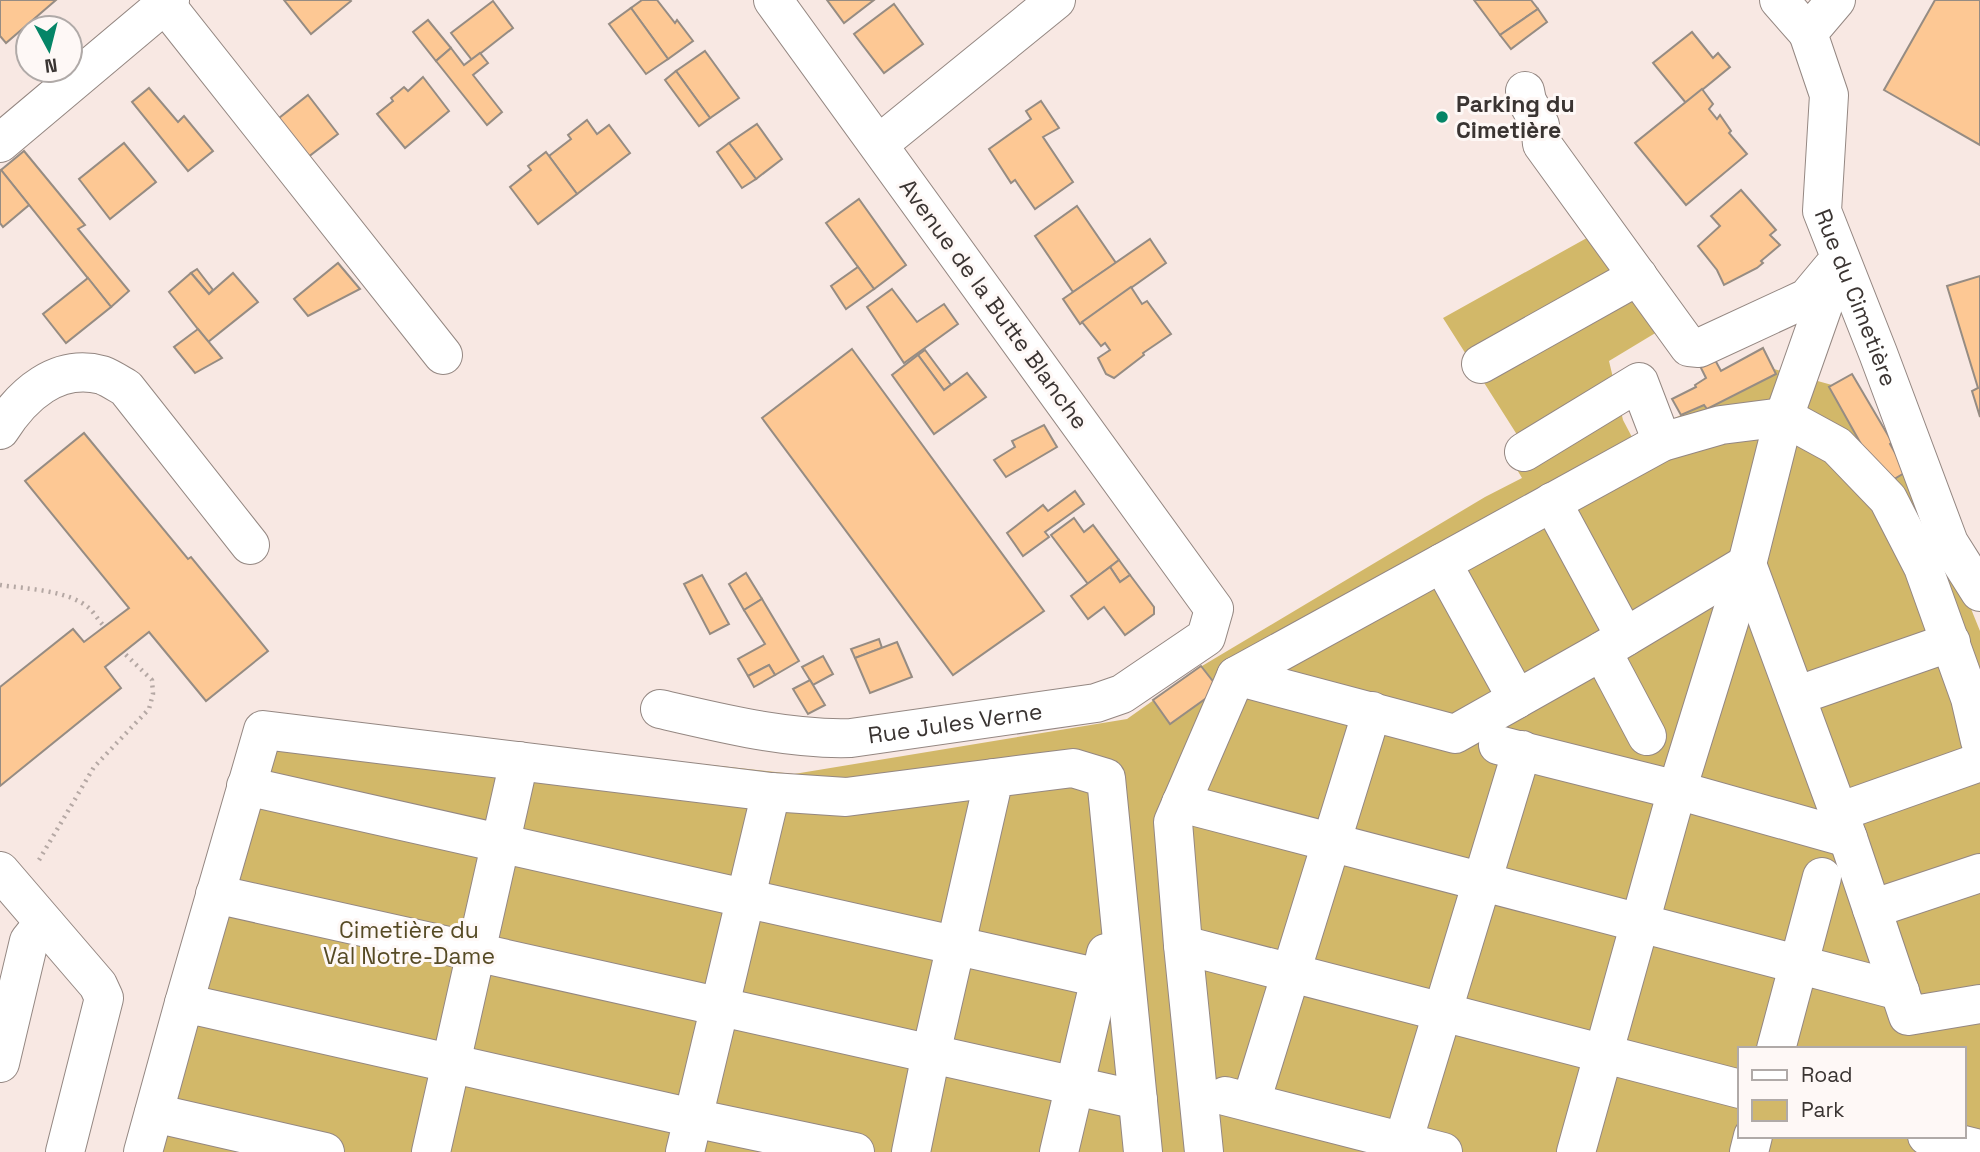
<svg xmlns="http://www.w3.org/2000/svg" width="1980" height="1152" font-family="'Space Grotesk',sans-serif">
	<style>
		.green { fill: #d2b869; fill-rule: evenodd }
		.building { fill: #fdc894; stroke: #968c83; stroke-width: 2 }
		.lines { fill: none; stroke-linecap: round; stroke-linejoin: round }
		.minor-casing { stroke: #948782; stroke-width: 40 }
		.path { stroke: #b5a8a4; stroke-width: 4.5; stroke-dasharray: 2 5; stroke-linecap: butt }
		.minor { stroke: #fff; stroke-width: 38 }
		.poi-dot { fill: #058567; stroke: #fef8f6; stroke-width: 2.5 }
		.labels { text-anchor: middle; stroke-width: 6; stroke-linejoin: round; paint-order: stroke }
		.poi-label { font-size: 23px; font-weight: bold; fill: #3a3432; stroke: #fef8f6; text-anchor: start }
		.street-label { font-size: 23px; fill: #3a3432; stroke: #fef8f6 }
		.park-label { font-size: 23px; fill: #564a24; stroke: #fef8f6 }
	</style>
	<rect width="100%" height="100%" fill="#f8e8e3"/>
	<path class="green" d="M 1594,234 L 1662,329 L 1609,361 L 1623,420 L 1633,439 L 1681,415 L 1695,387 L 1695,385 L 1706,378 L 1700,366 L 1721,371 L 1763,348 L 1774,369 L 1832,385 L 1852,374 L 1892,442 L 1890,445 L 1952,562 L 1980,631 L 1980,1152 L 133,1152 L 252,715 L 794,774 L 1127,719 L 1202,666 L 1485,497 L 1522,478 L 1506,451 L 1521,441 L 1443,318 ZM 1740,1049 L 1964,1049 L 1964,1136 L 1740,1136 Z"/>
	<g class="building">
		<path d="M 0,0 L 56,0 L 6,43 L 0,36 Z"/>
		<path d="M 284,0 L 350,0 L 351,1 L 311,34 Z"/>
		<path d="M 642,0 L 657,0 L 675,23 L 677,20 L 693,41 L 668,59 L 631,8 Z"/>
		<path d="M 827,0 L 874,0 L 844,23 Z"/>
		<path d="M 1474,0 L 1531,0 L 1538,9 L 1500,35 Z"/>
		<path d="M 1935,0 L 1980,0 L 1980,145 L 1884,90 Z"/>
		<path d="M 493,1 L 513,28 L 472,60 L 451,33 Z"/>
		<path d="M 894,4 L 923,44 L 884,73 L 854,34 Z"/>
		<path d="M 631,8 L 668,59 L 646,74 L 609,24 Z"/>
		<path d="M 1538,9 L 1547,22 L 1511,49 L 1500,35 Z"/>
		<path d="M 428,20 L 451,48 L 436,61 L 413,32 Z"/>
		<path d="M 1692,32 L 1713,58 L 1718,53 L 1730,67 L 1686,103 L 1653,63 Z"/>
		<path d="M 451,48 L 464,65 L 480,53 L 488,63 L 473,75 L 502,112 L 487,125 L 436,61 Z"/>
		<path d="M 705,51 L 739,98 L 710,118 L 676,71 Z"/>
		<path d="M 676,71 L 710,118 L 699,126 L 665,80 Z"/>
		<path d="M 423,77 L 449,111 L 405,148 L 377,114 L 393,101 L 391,98 L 404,87 L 408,91 Z"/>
		<path d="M 149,88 L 178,122 L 184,116 L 213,151 L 188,171 L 132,102 Z"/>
		<path d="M 1702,89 L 1713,104 L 1709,109 L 1717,119 L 1720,115 L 1731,131 L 1729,133 L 1747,154 L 1686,205 L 1635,143 Z"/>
		<path d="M 308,95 L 338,134 L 299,164 L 269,126 Z"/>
		<path d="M 1041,101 L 1059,128 L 1043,137 L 1073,182 L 1035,209 L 1015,180 L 1011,183 L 989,149 L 1031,119 L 1026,111 Z"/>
		<path d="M 587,120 L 597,134 L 609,125 L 630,153 L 577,194 L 549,156 L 571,139 L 568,135 Z"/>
		<path d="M 757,124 L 782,159 L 756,179 L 729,143 Z"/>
		<path d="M 124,143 L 156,182 L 110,219 L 79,179 Z"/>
		<path d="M 729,143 L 756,179 L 742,188 L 717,152 Z"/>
		<path d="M 24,151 L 85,225 L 78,229 L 129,291 L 111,307 L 1,170 Z"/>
		<path d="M 546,152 L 577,194 L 538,224 L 510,187 L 531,170 L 528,166 Z"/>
		<path d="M 1,170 L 29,205 L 3,227 L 0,223 L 0,171 Z"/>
		<path d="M 1741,190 L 1776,230 L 1770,235 L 1780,245 L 1761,261 L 1763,263 L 1757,268 L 1724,285 L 1717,270 L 1698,246 L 1720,226 L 1711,216 Z"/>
		<path d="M 859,199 L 906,265 L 874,289 L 826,223 Z"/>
		<path d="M 1077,206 L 1116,263 L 1073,292 L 1035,236 Z"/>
		<path d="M 1150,239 L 1166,263 L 1080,324 L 1063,299 Z"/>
		<path d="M 338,263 L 360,289 L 308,316 L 294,299 Z"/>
		<path d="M 858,267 L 874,289 L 846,309 L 831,286 Z"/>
		<path d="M 197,269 L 213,290 L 209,294 L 191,273 Z"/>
		<path d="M 191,273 L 209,294 L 233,273 L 258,302 L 208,342 L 169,292 Z"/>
		<path d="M 1980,276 L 1980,417 L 1972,391 L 1978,388 L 1947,286 Z"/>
		<path d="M 88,278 L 111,307 L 66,343 L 43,314 Z"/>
		<path d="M 1131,287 L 1142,304 L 1147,301 L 1171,334 L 1143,353 L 1144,355 L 1114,378 L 1106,374 L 1098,358 L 1110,350 L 1105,343 L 1101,346 L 1082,322 Z"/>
		<path d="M 892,289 L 917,322 L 944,304 L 958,324 L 904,363 L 867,307 Z"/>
		<path d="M 198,329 L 222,358 L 195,373 L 174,347 Z"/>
		<path d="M 1763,348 L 1776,374 L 1707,409 L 1704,405 L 1681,415 L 1672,399 L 1696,387 L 1695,385 L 1706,378 L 1700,366 L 1714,358 L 1721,371 Z"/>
		<path d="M 852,349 L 1044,611 L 953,675 L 762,418 Z"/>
		<path d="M 925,350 L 951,385 L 944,390 L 918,355 Z"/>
		<path d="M 918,355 L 944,390 L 967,373 L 986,397 L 934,434 L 892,375 Z"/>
		<path d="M 1852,374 L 1892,442 L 1890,444 L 1906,472 L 1884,485 L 1829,387 Z"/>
		<path d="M 1044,425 L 1057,447 L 1006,477 L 994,460 L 1015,447 L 1012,441 Z"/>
		<path d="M 84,433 L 188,559 L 191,557 L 268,651 L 206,701 L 149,632 L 105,667 L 121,688 L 0,786 L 0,687 L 73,629 L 84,642 L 129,608 L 25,481 Z"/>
		<path d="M 1075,491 L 1084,504 L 1045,532 L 1049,537 L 1023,556 L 1007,533 L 1043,505 L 1048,511 Z"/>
		<path d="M 1074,518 L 1084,532 L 1093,525 L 1119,560 L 1088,584 L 1051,535 Z"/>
		<path d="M 1119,560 L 1130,575 L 1120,582 L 1110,567 Z"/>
		<path d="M 1110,567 L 1120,582 L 1130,575 L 1154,607 L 1154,614 L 1125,635 L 1104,607 L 1088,619 L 1071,596 Z"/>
		<path d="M 746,573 L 762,599 L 744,610 L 729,584 Z"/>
		<path d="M 702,575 L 729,624 L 710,634 L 684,584 Z"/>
		<path d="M 762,599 L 799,661 L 775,675 L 769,665 L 748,676 L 738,659 L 765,644 L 744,610 Z"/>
		<path d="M 879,639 L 882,648 L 855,658 L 851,649 Z"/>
		<path d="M 897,642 L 912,677 L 870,693 L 855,658 Z"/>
		<path d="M 823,656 L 833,674 L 813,685 L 802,667 Z"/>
		<path d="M 769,665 L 775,675 L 754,687 L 748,676 Z"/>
		<path d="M 1201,666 L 1219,689 L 1170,724 L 1153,700 Z"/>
		<path d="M 810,680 L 825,705 L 808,714 L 793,689 Z"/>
	</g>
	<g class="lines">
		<g class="minor-casing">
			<g id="minor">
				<path d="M 1779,0 L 1808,33"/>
				<path id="s1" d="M 1836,0 L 1808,33 L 1829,95 L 1822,211 L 1878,353 L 1949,543 L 1980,592"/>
				<path d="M 165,4 L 443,355"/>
				<path d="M 1525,91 L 1527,101 L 1540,125 L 1542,144 L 1689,347 L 1699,348 L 1807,298 L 1832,268"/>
				<path d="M 0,143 L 170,0"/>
				<path d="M 879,144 L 1056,0"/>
				<path d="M 1481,364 L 1638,276"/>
				<path d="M 0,430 C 22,395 57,363 102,375 C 110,378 119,384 126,388 L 250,545"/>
				<path d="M 1524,452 L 1639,382 L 1662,442"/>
				<path d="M 1552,502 L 1625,637"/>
				<path d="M 1442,563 L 1517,699"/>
				<path d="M 1602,651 L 1647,736"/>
				<path d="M 1236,676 L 1455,734 L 1602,651 L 1747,564 L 1848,838 L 1908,1016 L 1980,1004"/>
				<path d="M 1796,696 L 1951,642"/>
				<path id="s2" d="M 660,709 C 722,723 787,740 851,738 L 1096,703 L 1122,694 L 1206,637 L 1214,609 L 773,0"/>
				<path d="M 1498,745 L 1677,790 L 1848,838"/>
				<path d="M 246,786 L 1100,978"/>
				<path d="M 1181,803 L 1900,991"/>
				<path d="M 1839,812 L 1980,762"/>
				<path d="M 0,871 L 98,985 L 104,998 L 65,1152"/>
				<path d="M 215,894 L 1138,1100"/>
				<path d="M 1872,909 L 1980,873"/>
				<path d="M 1183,945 L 1740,1089"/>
				<path d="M 184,1003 L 263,730 L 771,792 L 846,797 L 994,778"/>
				<path d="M 1776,1049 L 1822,877"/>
				<path d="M 0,1063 L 29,941 L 37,931 L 46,925"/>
				<path d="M 1225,1096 L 1443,1152"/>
				<path d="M 1251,1102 L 1372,711"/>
				<path d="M 154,1113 L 325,1152"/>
				<path d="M 1927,1136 L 1980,1149"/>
				<path d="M 143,1152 L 184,1003 L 693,1118 L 855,1152"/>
				<path d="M 431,1152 L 519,761"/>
				<path d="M 685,1152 L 771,792"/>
				<path d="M 911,1152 L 931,1054 L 994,778 L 1073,768 L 1106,778 L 1143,1152"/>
				<path d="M 1059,1152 L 1106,953"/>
				<path d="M 1204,1152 L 1183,945 L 1173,822 L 1236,676 L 1662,442 L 1721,425 L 1784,417 L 1837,446 L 1888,499 L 1923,567 L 1970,698 L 1980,741"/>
				<path d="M 1400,1152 L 1522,750"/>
				<path d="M 1576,1152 L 1677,790 L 1747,564 L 1784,417 L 1840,258"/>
				<path d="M 1749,1152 L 1753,1136"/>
			</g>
		</g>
		<g class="path">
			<path d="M 0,585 C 26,589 70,590 90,609 C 95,614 99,621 104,626"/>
			<path d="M 39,860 L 94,767 L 149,709 L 153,694 L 152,680 L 124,653"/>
		</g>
		<use href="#minor" class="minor"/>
	</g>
	<circle class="poi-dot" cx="1442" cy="117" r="7"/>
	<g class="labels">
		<g class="poi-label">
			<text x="1456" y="112">Parking du<tspan x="1456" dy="26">Cimetière</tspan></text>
		</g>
		<g class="street-label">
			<text dy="8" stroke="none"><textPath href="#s1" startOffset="318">Rue du Cimetière</textPath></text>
			<text transform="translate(994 304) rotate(54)" y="8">Avenue de la Butte Blanche</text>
			<text dy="8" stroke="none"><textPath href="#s2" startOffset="299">Rue Jules Verne</textPath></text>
		</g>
		<g class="park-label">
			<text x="409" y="938">Cimetière du<tspan x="409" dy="26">Val Notre-Dame</tspan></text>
		</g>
	</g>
	<rect x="1738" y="1047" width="228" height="91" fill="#fef8f6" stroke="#b0aaa8" stroke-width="2"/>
	<rect x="1752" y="1070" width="35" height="10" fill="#ffffff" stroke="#b0aaa8" stroke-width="2"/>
	<text x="1801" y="1082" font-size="21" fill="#3a3432">Road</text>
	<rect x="1752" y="1100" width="35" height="21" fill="#d2b869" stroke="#b0aaa8" stroke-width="2"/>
	<text x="1801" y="1117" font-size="21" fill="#3a3432">Park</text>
	<g transform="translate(49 49) rotate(173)"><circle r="33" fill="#fef8f6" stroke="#b0aaa8" stroke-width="2"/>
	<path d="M0-5L12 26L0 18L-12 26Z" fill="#058567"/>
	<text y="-10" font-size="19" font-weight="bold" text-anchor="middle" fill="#3a3432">N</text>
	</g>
</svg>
